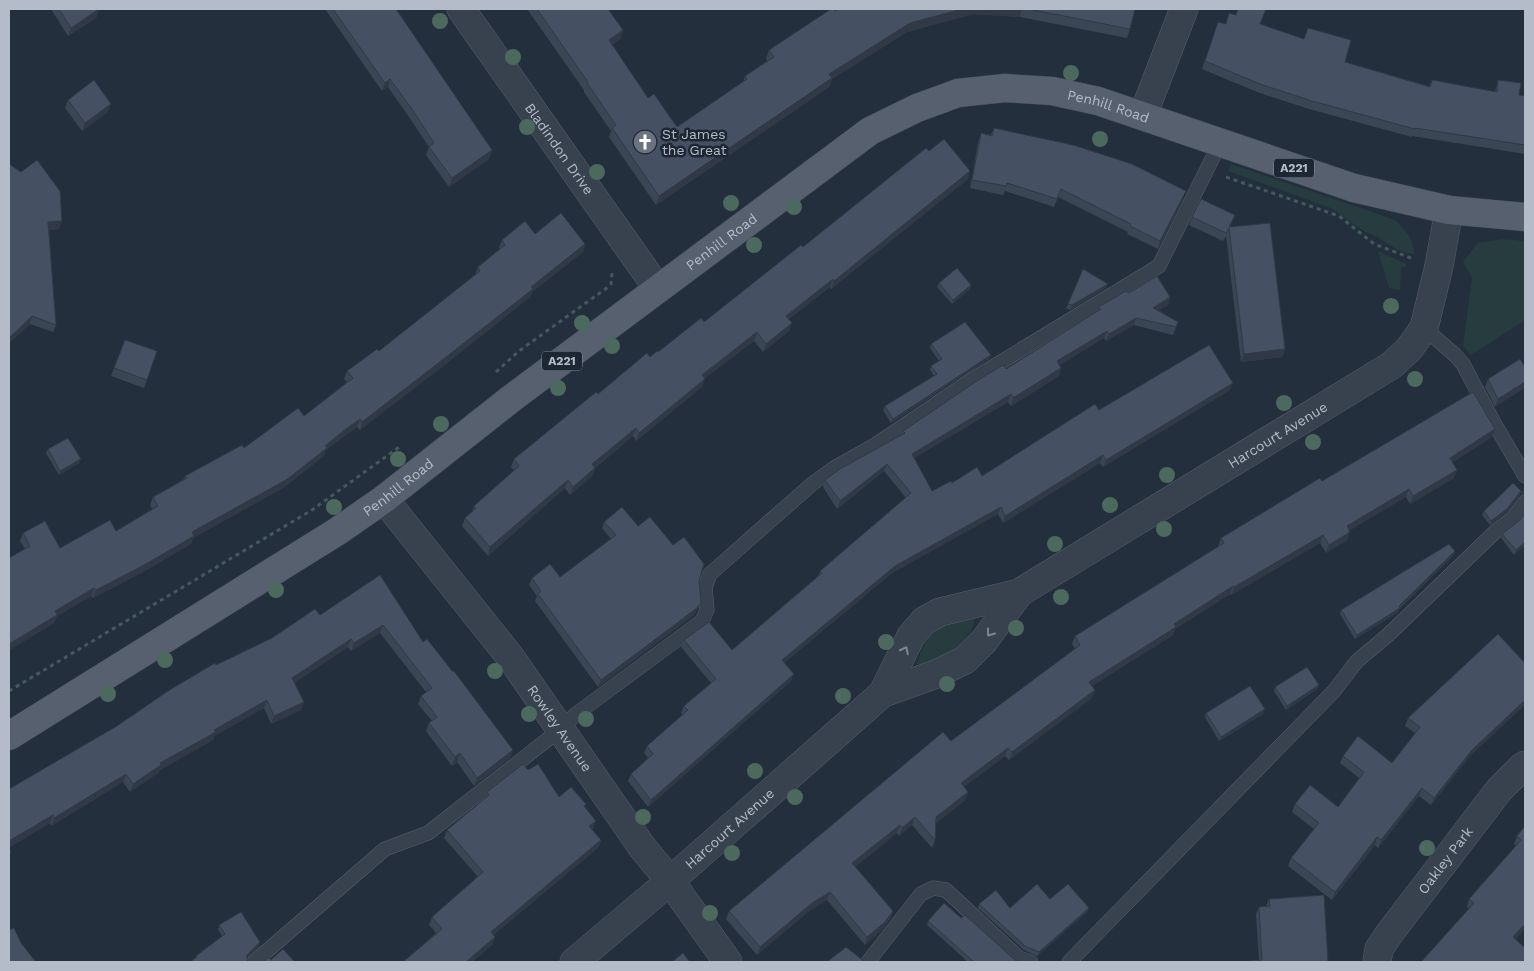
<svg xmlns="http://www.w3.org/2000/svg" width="1534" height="971" font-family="'Work Sans',sans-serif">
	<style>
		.green { fill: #263c3f }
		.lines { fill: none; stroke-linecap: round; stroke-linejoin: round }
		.lane-casing { stroke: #565f6c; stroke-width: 15 }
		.street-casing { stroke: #565f6c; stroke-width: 29 }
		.primary-casing { stroke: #414a57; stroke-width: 29 }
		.path { stroke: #44595c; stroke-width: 3; stroke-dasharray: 4 4; stroke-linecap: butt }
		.lane { stroke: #38414e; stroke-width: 14 }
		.street { stroke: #38414e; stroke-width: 28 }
		.primary { stroke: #56606e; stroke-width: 28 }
		.tree { fill: #4b6a5d }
		.wall { fill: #3b4654 }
		.shaded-wall { fill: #303945 }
		.building { fill: #455162; stroke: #303945 }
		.oneway { stroke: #7c8592 }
		.labels { text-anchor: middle; stroke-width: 5; stroke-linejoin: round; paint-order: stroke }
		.shield { fill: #1d2633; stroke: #878f9c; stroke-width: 1 }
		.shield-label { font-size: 12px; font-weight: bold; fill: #b4bcc9 }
		.street-label { font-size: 14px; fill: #b4bcc9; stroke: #1d2633 }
		.poi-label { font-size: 14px; fill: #b4bcc9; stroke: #1d2633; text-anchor: start }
	</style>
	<rect width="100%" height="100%" fill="#242f3e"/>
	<g class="green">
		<path d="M 1231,164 L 1395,220 C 1405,230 1415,240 1414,254 L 1406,253 L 1398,250 L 1375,236 L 1365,232 L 1331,208 L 1228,171 Z"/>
		<path d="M 1501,239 L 1525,241 L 1525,320 L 1471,355 L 1463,346 L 1472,278 L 1463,262 L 1478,243 Z"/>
		<path d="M 1378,251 L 1406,264 L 1405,267 L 1401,267 L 1400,290 L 1389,288 Z"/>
		<path d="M 975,618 L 971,632 L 957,648 L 930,664 L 917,664 C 924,633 945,621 975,618 Z"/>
	</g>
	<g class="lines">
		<g class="lane-casing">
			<g id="lane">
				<path d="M 1424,328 L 1455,355 L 1463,364 L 1494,423 L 1525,476"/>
				<path d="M 254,962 L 385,849 L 428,833 L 561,729 L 575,715 L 702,621 L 707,610 L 705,587 L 710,574 L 812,484 L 834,468 L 875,445 L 973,379 L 1159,266 L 1220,143"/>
				<path d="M 868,962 L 921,894 L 933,888 L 946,890 L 1019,958 L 1031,962"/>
				<path d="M 1069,962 L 1334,691 L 1357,661 L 1388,635 L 1496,531 L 1512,519 L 1525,502"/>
			</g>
		</g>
		<g class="street-casing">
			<g id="street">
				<path id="s1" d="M 461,9 L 658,289"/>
				<path d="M 1143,115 L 1184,9"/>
				<path id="s2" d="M 384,499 L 511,658 L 642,847 L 670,881 L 728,962"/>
				<path id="s3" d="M 883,693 L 911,636 L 924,621 L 940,612 L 1019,593 L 1392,365 L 1409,349 L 1424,328 L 1439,266 L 1449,210"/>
				<path id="s4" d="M 574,962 L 670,881 L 883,693 L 936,674 L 965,660 L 984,641 L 1019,593"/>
				<path id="s5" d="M 1377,962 L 1379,949 L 1389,934 L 1499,790 L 1522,767 L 1525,765"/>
			</g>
		</g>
		<g class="primary-casing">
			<g id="primary">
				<path id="s6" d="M 9,736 L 338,531 L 384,499 L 512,398 L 870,131 L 917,108 L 958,93 L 1005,88 L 1052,91 L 1098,101 L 1354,188 L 1449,210 L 1525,217"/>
			</g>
		</g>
		<g class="path">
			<path d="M 1226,177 L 1339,216 L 1374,244 L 1411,258"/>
			<path d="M 496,372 L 519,351 L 608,287 L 611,284 L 612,273"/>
			<path d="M 9,691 L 312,510 L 402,445"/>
		</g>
		<use href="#lane" class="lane"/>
		<use href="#street" class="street"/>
		<use href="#primary" class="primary"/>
	</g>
	<g class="tree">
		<circle cx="440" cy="21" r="8"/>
		<circle cx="513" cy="57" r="8"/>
		<circle cx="1071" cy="73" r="8"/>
		<circle cx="527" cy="127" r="8"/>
		<circle cx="1100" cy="139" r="8"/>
		<circle cx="597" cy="172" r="8"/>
		<circle cx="731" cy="203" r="8"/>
		<circle cx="794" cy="207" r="8"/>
		<circle cx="754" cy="245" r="8"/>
		<circle cx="1391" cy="306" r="8"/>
		<circle cx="582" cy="323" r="8"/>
		<circle cx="612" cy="346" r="8"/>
		<circle cx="1415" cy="379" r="8"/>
		<circle cx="558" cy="388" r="8"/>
		<circle cx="1284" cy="403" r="8"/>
		<circle cx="441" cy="424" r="8"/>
		<circle cx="1313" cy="442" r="8"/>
		<circle cx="398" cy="459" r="8"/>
		<circle cx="1167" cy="475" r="8"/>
		<circle cx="1110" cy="505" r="8"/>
		<circle cx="334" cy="507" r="8"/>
		<circle cx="1164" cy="529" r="8"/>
		<circle cx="1055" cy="544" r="8"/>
		<circle cx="276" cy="590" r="8"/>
		<circle cx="1061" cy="597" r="8"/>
		<circle cx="1016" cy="628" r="8"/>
		<circle cx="886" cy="642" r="8"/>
		<circle cx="165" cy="660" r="8"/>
		<circle cx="495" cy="671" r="8"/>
		<circle cx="947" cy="684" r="8"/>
		<circle cx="108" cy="694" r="8"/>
		<circle cx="843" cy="696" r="8"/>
		<circle cx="529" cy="714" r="8"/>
		<circle cx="586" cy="719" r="8"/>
		<circle cx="755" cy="771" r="8"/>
		<circle cx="795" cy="797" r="8"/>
		<circle cx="643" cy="817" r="8"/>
		<circle cx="1427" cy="848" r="8"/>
		<circle cx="732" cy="853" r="8"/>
		<circle cx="710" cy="913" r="8"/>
	</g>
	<g class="wall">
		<path d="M 51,9 L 99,9 L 96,18 L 68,36 Z"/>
		<path d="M 325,9 L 396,9 L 492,150 L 489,159 L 449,187 L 426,155 L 429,147 L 411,120 L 388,87 L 382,91 Z"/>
		<path d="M 527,9 L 608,9 L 623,30 L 620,39 L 612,45 L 648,98 L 677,127 L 743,82 L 745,76 L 767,61 L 766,59 L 769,50 L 839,9 L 1135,9 L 1130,29 L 1127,38 L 1020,17 L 973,14 L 907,32 L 832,79 L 829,87 L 656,205 L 609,137 L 611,131 L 584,92 L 584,90 Z"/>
		<path d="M 1218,22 L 1226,24 L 1260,24 L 1345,62 L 1429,86 L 1432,80 L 1495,92 L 1498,80 L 1519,95 L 1525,96 L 1525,154 L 1412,136 L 1412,137 L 1309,109 L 1257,92 L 1202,69 Z"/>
		<path d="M 68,100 L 108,112 L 82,131 L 65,108 Z"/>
		<path d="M 994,128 L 1183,199 L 1158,249 L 1127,234 L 1128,232 L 1058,197 L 1054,207 L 1005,191 L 1003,195 L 970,188 L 978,142 L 981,133 L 991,135 Z"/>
		<path d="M 929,151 L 968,179 L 831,289 L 830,287 L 789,319 L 789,331 L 763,352 L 754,341 L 736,354 L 704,379 L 702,387 L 636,441 L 633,436 L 595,468 L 592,476 L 570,495 L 565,488 L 488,556 L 462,526 L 465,518 L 472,512 L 474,506 L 514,471 L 511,467 L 514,459 L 598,394 L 650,357 L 658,352 L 704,322 Z"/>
		<path d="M 9,164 L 62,221 L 59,229 L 49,230 L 56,325 L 53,332 L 30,324 L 9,343 Z"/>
		<path d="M 1235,215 L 1230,227 L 1285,349 L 1282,357 L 1241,362 L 1226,236 L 1223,241 L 1189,225 L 1192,217 Z"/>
		<path d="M 535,234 L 585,244 L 583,252 L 532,292 L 530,297 L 447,363 L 360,430 L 357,427 L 340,439 L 325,451 L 324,456 L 283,488 L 193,538 L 191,544 L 143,572 L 93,598 L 91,596 L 57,616 L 54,623 L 9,650 L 9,558 L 25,549 L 20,541 L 23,533 L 60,548 L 116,531 L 153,510 L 150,505 L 153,497 L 184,479 L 185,476 L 244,448 L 304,416 L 347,382 L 344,379 L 347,371 L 379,351 L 475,275 L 478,267 L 500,249 L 499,248 L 502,240 Z"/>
		<path d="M 939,283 L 970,289 L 952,304 L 937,287 Z"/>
		<path d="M 1106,288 L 1070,310 L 1066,308 L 1068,304 Z"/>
		<path d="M 1129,293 L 1170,297 L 1168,305 L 1158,310 L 1178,322 L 1173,335 L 1134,325 L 1106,341 L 1104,338 L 1059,365 L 1061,368 L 1059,376 L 1011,406 L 1008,402 L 914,458 L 932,491 L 952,483 L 982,476 L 1099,410 L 1230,390 L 1103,467 L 1100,463 L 1003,523 L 998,514 L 892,573 L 784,663 L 791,681 L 648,807 L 628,781 L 631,774 L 648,758 L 644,753 L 647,746 L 683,715 L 681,713 L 684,706 L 711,683 L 681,647 L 684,640 L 732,650 L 818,576 L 820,571 L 906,498 L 884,471 L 837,509 L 823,487 L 825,480 L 902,435 L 903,431 L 1006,369 L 1096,313 L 1097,308 Z"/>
		<path d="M 125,340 L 157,351 L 144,388 L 111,376 Z"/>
		<path d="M 931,344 L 991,355 L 989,359 L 891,423 L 883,410 L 885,406 L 934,376 L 930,370 L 931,366 L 939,361 L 930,348 Z"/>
		<path d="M 1520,359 L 1495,407 L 1485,387 L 1488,379 Z"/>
		<path d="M 1495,429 L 1492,437 L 1453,462 L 1454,478 L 1410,504 L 1406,497 L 1349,530 L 1350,532 L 1347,540 L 1326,553 L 1320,543 L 1231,595 L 1230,594 L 1175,629 L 1173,635 L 1092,686 L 1092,698 L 1009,760 L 1005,756 L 964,787 L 968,792 L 965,800 L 936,823 L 935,840 L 932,848 L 912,825 L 899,836 L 897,833 L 855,867 L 893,911 L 890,919 L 882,930 L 865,945 L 827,900 L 809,911 L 757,955 L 726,919 L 729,911 L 951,741 L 1075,649 L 1072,644 L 1075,636 L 1218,547 L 1221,538 L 1322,481 Z"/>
		<path d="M 48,449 L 79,463 L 59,475 L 46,453 Z"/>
		<path d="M 1520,495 L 1506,513 L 1490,525 L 1482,515 L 1484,511 Z"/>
		<path d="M 1525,514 L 1525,545 L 1514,555 L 1501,538 L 1502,534 L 1520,520 Z"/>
		<path d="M 604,522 L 638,526 L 699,581 L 701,602 L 698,608 L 694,615 L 598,687 L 535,601 L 537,596 L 529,585 L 532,578 L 560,577 L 611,539 L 602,528 Z"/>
		<path d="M 1454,555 L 1400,608 L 1398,612 L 1355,639 L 1340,614 L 1341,610 Z"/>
		<path d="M 380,575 L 423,642 L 510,758 L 474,786 L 457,762 L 452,766 L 426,731 L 429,723 L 432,721 L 418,704 L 421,696 L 426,692 L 380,633 L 351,651 L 348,647 L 294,683 L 301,710 L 271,724 L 264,708 L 214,736 L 213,740 L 160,770 L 158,773 L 130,792 L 123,782 L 51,826 L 50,823 L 9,847 L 9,859 L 9,789 L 117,726 L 216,665 L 320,615 Z"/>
		<path d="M 1275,687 L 1317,689 L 1286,710 L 1274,691 Z"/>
		<path d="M 1206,713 L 1263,714 L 1219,741 L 1205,717 Z"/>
		<path d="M 1408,718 L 1469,757 L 1431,805 L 1419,796 L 1378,848 L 1375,845 L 1332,900 L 1288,866 L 1291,858 L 1314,829 L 1292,812 L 1295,804 L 1338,807 L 1359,778 L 1340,763 L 1343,756 L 1392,763 L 1415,733 L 1405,726 Z"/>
		<path d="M 528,770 L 559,797 L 586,804 L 585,807 L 593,829 L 592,830 L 601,840 L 598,848 L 493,935 L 495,937 L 492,945 L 472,962 L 403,962 L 436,933 L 429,925 L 432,917 L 478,877 L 444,838 L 447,830 L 485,798 L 487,792 Z"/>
		<path d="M 1525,826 L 1525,928 L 1516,939 L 1467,907 L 1469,899 L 1516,846 L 1514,844 L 1517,836 Z"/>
		<path d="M 1050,899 L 1089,908 L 1087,912 L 1037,956 L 1024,950 L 978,908 L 979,904 L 1010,908 Z"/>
		<path d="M 1269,899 L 1328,962 L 1249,962 L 1249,961 L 1259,960 L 1256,914 L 1259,907 L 1266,906 Z"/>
		<path d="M 961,918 L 1015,960 L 1020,962 L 968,962 L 927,925 L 928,921 Z"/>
		<path d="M 219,925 L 260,942 L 259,947 L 247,958 L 247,959 L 194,959 L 196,956 L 222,936 L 218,929 Z"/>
	</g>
	<g class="shaded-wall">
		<path d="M 99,9 L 96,18 L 68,36 L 71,28 Z"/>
		<path d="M 962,9 L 1022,9 L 1020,17 L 973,14 L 907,32 L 832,79 L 829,87 L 656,205 L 659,196 L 829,74 L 910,23 Z"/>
		<path d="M 623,30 L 620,39 L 605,49 L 609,40 Z"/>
		<path d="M 390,79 L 388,87 L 382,91 L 385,83 Z"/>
		<path d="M 111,104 L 108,112 L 82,131 L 85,123 Z"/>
		<path d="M 492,150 L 489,159 L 449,187 L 452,178 Z"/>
		<path d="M 970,171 L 968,179 L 831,289 L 834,281 Z"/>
		<path d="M 1186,191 L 1183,199 L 1158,249 L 1160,241 Z"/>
		<path d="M 62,221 L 59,229 L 46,230 L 48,222 Z"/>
		<path d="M 585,244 L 583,252 L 532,292 L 530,297 L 447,363 L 360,430 L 362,422 Z"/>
		<path d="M 833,279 L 830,287 L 783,324 L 786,316 Z"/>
		<path d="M 1108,284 L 1106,288 L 1070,310 L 1072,305 Z"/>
		<path d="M 971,285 L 970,289 L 952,304 L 953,300 Z"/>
		<path d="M 1170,297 L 1168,305 L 1151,315 L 1153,308 Z"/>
		<path d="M 32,316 L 30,324 L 9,343 L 9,338 Z"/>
		<path d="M 1136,318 L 1134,325 L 1106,341 L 1109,334 Z"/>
		<path d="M 792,323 L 789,331 L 763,352 L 766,344 Z"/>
		<path d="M 1107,331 L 1104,338 L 1054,369 L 1057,361 Z"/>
		<path d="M 757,332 L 754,341 L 699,383 L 702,375 Z"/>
		<path d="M 1285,349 L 1282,357 L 1241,362 L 1244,354 Z"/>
		<path d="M 991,355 L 989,359 L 891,423 L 893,419 Z"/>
		<path d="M 1061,368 L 1059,376 L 1011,406 L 1013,398 Z"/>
		<path d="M 705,379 L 702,387 L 636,441 L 639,433 Z"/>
		<path d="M 1525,382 L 1525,388 L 1495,407 L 1498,399 Z"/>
		<path d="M 1233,383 L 1230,390 L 1103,467 L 1106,460 Z"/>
		<path d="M 1011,394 L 1008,402 L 909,461 L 912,454 Z"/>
		<path d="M 360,419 L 357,427 L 325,451 L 324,456 L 283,488 L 193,538 L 191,544 L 143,572 L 93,598 L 96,590 L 192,532 L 325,446 Z"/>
		<path d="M 636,428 L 633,436 L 589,472 L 592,464 Z"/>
		<path d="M 1495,429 L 1492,437 L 1447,466 L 1450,458 Z"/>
		<path d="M 1103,455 L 1100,463 L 1003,523 L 1005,516 Z"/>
		<path d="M 81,459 L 79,463 L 59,475 L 60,471 Z"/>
		<path d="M 887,464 L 884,471 L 837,509 L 840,501 Z"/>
		<path d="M 595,468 L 592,476 L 570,495 L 573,487 Z"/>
		<path d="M 1457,470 L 1454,478 L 1410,504 L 1413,496 Z"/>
		<path d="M 568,480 L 565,488 L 488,556 L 490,547 Z"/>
		<path d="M 1409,489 L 1406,497 L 1344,534 L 1347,526 Z"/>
		<path d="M 1525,490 L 1525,493 L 1520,495 L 1522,491 Z"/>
		<path d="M 1521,491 L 1520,495 L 1506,513 L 1490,525 L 1491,521 Z"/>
		<path d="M 1001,507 L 998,514 L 892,573 L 779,667 L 782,660 L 895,566 Z"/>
		<path d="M 1350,532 L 1347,540 L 1326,553 L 1329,545 Z"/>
		<path d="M 1323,535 L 1320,543 L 1231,595 L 1234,587 Z"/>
		<path d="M 1525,542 L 1525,545 L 1514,555 L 1516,550 Z"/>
		<path d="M 1455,551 L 1454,555 L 1398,609 L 1400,608 L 1398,612 L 1355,639 L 1357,635 L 1399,606 Z"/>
		<path d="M 1233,586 L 1230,594 L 1175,629 L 1173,635 L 1086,690 L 1089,682 L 1174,624 Z"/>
		<path d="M 94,588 L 91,596 L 57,616 L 54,623 L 9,650 L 9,644 L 55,611 Z"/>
		<path d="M 701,602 L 698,608 L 694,615 L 598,687 L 601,680 Z"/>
		<path d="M 383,625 L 380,633 L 351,651 L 354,643 Z"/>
		<path d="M 351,639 L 348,647 L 289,686 L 292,678 Z"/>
		<path d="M 794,674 L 791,681 L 648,807 L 651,800 Z"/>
		<path d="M 1319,685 L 1317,689 L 1286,710 L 1287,706 Z"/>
		<path d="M 1095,690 L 1092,698 L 1009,760 L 1012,752 Z"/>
		<path d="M 267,700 L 264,708 L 214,736 L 213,740 L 160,770 L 158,773 L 130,792 L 133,784 L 160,763 L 214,730 Z"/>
		<path d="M 1525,700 L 1525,705 L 1469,757 L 1431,805 L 1434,798 L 1472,750 Z"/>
		<path d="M 304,702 L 301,710 L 271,724 L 274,716 Z"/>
		<path d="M 1265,709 L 1263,714 L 1219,741 L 1221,737 Z"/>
		<path d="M 1008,748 L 1005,756 L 958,791 L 961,783 Z"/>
		<path d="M 513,750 L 510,758 L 474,786 L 477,778 Z"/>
		<path d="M 460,753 L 457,762 L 452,766 L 455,757 Z"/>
		<path d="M 126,774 L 123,782 L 51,826 L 54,818 Z"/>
		<path d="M 1422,788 L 1419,796 L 1378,848 L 1381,840 Z"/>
		<path d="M 968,792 L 965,800 L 934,825 L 936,817 Z"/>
		<path d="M 53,815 L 50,823 L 9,848 L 9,841 Z"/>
		<path d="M 915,817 L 912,825 L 899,836 L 902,828 Z"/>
		<path d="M 596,821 L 593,829 L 587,834 L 589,826 Z"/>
		<path d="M 900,825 L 897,833 L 850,871 L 852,863 Z"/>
		<path d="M 1377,837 L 1375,845 L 1332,900 L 1335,892 Z"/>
		<path d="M 601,840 L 598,848 L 488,940 L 491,932 Z"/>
		<path d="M 830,892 L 827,900 L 809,911 L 757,955 L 760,947 L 812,903 Z"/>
		<path d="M 1089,908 L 1087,912 L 1037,956 L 1039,952 Z"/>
		<path d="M 893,911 L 890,919 L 882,930 L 865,945 L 867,937 Z"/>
		<path d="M 1525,924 L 1525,928 L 1511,945 L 1513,937 Z"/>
		<path d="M 495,937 L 492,945 L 472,962 L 466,962 Z"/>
		<path d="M 260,942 L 259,947 L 246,959 L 247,955 Z"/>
	</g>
	<g class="building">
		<path d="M 59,9 L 99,9 L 71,28 Z"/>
		<path d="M 333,9 L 396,9 L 492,150 L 452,178 L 429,147 L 434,143 L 414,112 L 390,79 L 385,83 Z"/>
		<path d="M 537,9 L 608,9 L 623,30 L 609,40 L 648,98 L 654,94 L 677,127 L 747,79 L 745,76 L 774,57 L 769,50 L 831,9 L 834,9 L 835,11 L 839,9 L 962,9 L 910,23 L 829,74 L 832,78 L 659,196 L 612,128 L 616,125 L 587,83 L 588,82 Z"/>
		<path d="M 1028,9 L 1135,9 L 1130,29 Z"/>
		<path d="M 1238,9 L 1266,9 L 1260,24 L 1304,39 L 1308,28 L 1351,40 L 1345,62 L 1430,87 L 1432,80 L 1497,92 L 1498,80 L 1521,83 L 1519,95 L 1525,96 L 1525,145 L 1415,128 L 1415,129 L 1312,101 L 1260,84 L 1205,61 L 1218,22 L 1226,24 L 1229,13 L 1236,15 Z"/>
		<path d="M 94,80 L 111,104 L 85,123 L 68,100 Z"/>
		<path d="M 994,128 L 1073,145 L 1132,164 L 1186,191 L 1160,241 L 1130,226 L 1131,224 L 1061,189 L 1057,199 L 1007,183 L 1006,186 L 972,180 L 981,133 L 992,136 Z"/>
		<path d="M 944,139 L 970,171 L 834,281 L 833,279 L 786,316 L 792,323 L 766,344 L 757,332 L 702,375 L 705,379 L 639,433 L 636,428 L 592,464 L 595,468 L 573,487 L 568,480 L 490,547 L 465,518 L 476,508 L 474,506 L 519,466 L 514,459 L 596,392 L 598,394 L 647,353 L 650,357 L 657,351 L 658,352 L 701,318 L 704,322 L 801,245 L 803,247 L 926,148 L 929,151 Z"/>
		<path d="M 37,160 L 60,191 L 62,221 L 48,222 L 56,325 L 32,316 L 9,338 L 9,164 L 21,172 Z"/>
		<path d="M 1201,199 L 1235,215 L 1229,227 L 1270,223 L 1285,349 L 1244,354 L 1229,228 L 1226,233 L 1192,217 Z"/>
		<path d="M 561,213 L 585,244 L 531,287 L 533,289 L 450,354 L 362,422 L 360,419 L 343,431 L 325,446 L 327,448 L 286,480 L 192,532 L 194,536 L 146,564 L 96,590 L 94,588 L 55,611 L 57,615 L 9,644 L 9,568 L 10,567 L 9,566 L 9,558 L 30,546 L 23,533 L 45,521 L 60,548 L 110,520 L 116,531 L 158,506 L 153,497 L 187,478 L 185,476 L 242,445 L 244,448 L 298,408 L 304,416 L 353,378 L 347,371 L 377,349 L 379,351 L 480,271 L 478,267 L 505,245 L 502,240 L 525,221 L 535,234 Z"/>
		<path d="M 957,268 L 971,285 L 953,300 L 939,283 Z"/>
		<path d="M 1083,269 L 1108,284 L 1072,305 L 1068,304 Z"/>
		<path d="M 1157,276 L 1170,297 L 1153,308 L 1178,322 L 1176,327 L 1136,318 L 1109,334 L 1107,331 L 1057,361 L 1061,368 L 1013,398 L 1011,394 L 912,454 L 932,491 L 951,481 L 952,483 L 977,467 L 982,476 L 1095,404 L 1099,410 L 1209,345 L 1233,383 L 1106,460 L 1103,455 L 1005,516 L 1001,507 L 895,566 L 782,660 L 794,674 L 651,800 L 631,774 L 653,754 L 647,746 L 688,710 L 684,706 L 716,679 L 684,640 L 709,622 L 732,650 L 822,573 L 820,571 L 911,493 L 887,464 L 840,501 L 825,480 L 840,469 L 905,433 L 903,431 L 980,379 L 1003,365 L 1006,369 L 1101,309 L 1097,308 L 1126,291 L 1129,293 Z"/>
		<path d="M 965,322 L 991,355 L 893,419 L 885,406 L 937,374 L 931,366 L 942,359 L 931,344 Z"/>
		<path d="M 125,340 L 157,351 L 147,380 L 114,368 Z"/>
		<path d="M 1520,359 L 1525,367 L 1525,382 L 1498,399 L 1488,379 Z"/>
		<path d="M 1473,392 L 1495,429 L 1450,458 L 1457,470 L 1413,496 L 1409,489 L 1347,526 L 1350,532 L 1329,545 L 1323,535 L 1234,587 L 1233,586 L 1174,624 L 1176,627 L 1089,682 L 1095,690 L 1012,752 L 1008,748 L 961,783 L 968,792 L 936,817 L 935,840 L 915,817 L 902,828 L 900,825 L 852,863 L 893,911 L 885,922 L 867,937 L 830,892 L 812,903 L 760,947 L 729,911 L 943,732 L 951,741 L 1080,645 L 1075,636 L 1224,543 L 1221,538 L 1320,478 L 1322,481 Z"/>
		<path d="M 68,438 L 81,459 L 60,471 L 48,449 Z"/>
		<path d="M 1513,483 L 1521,491 L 1507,509 L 1491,521 L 1484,511 Z"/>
		<path d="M 622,507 L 638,526 L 650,517 L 673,545 L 684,537 L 704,564 L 699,581 L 701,602 L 697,608 L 601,680 L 538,594 L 541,591 L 532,578 L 550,564 L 560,577 L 616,535 L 604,522 Z"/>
		<path d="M 1525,514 L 1525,542 L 1516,550 L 1502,534 L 1520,520 Z"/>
		<path d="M 1449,544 L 1455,551 L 1399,606 L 1400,608 L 1357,635 L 1341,610 Z"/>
		<path d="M 380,575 L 423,642 L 427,639 L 453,672 L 454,671 L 513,750 L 477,778 L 460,753 L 455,757 L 429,723 L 437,717 L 421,696 L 432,688 L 383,625 L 354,643 L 351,639 L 292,678 L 304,702 L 274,716 L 267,700 L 214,730 L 216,732 L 160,763 L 161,765 L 133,784 L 126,774 L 54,818 L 53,815 L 9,841 L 9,789 L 117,726 L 168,691 L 215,663 L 216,665 L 272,638 L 315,609 L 320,615 Z"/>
		<path d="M 1498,634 L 1525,663 L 1525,700 L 1472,750 L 1434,798 L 1422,788 L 1381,840 L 1377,837 L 1335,892 L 1291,858 L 1319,823 L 1295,804 L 1310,785 L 1338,807 L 1364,772 L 1343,756 L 1358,736 L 1392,763 L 1420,727 L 1408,718 Z"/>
		<path d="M 1307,667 L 1319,685 L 1287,706 L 1275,687 Z"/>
		<path d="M 1250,686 L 1265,709 L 1221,737 L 1206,713 Z"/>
		<path d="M 523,764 L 528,770 L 538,764 L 559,797 L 571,787 L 586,804 L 584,806 L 596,821 L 589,826 L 601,840 L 491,932 L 495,937 L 466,962 L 403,962 L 442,929 L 432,917 L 483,872 L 447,830 L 489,795 L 487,792 Z"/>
		<path d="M 1525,826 L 1525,924 L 1513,937 L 1525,948 L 1525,962 L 1421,962 L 1474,903 L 1469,899 L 1521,840 L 1517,836 Z"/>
		<path d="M 9,847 L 11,852 L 9,853 Z"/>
		<path d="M 1037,884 L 1050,899 L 1068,884 L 1089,908 L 1039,952 L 1025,946 L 979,904 L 996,890 L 1010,908 Z"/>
		<path d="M 1324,895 L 1328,962 L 1249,962 L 1249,961 L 1262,960 L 1259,907 L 1270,906 L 1269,899 Z"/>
		<path d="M 944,903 L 961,918 L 965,915 L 1015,960 L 1020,962 L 974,962 L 928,921 Z"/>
		<path d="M 241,912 L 260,942 L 247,955 L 247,959 L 248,962 L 190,962 L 197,957 L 196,956 L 225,934 L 219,925 Z"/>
		<path d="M 14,928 L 21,943 L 36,962 L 9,962 L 9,930 Z"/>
		<path d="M 846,947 L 865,962 L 827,962 Z"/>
		<path d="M 283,949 L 295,962 L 263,962 L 269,957 L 271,960 Z"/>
		<path d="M 683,953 L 690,962 L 672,962 Z"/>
	</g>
	<defs><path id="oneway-chevron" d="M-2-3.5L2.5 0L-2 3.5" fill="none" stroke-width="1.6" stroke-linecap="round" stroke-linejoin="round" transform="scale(1.25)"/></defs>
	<g class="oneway">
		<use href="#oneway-chevron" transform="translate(990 633) rotate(126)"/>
		<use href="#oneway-chevron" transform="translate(905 650) rotate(-63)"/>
	</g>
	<defs>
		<g id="church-disc" transform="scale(1.25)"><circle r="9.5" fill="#6b7280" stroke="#1d2633"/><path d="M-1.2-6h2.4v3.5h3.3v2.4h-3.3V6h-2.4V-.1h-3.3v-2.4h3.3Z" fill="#fff"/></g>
	</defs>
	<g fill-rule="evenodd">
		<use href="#church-disc" x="645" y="142"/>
	</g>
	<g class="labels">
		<g class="shield">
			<rect x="1274" y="158.5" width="40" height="19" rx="4"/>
			<rect x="542" y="351.5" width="40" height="19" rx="4"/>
		</g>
		<g class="shield-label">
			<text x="1294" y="172">A221</text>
			<text x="562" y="365">A221</text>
		</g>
		<g class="street-label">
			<text dy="5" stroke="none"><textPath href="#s6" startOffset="1302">Penhill Road</textPath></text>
			<text dy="5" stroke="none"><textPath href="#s1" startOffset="171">Bladindon Drive</textPath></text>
			<text dy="5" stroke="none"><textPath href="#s6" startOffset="868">Penhill Road</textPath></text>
			<text dy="5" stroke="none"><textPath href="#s3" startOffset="486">Harcourt Avenue</textPath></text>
			<text dy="5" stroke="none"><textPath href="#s6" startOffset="462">Penhill Road</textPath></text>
			<text dy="5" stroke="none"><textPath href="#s2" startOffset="289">Rowley Avenue</textPath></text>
			<text dy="5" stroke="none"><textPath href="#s4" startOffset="205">Harcourt Avenue</textPath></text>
			<text dy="5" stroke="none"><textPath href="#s5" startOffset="124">Oakley Park</textPath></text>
		</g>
		<g class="poi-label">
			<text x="662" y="139">St James<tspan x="662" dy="16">the Great</tspan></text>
		</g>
	</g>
	<rect width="1534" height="971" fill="none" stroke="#b4bcc9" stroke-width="20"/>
</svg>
